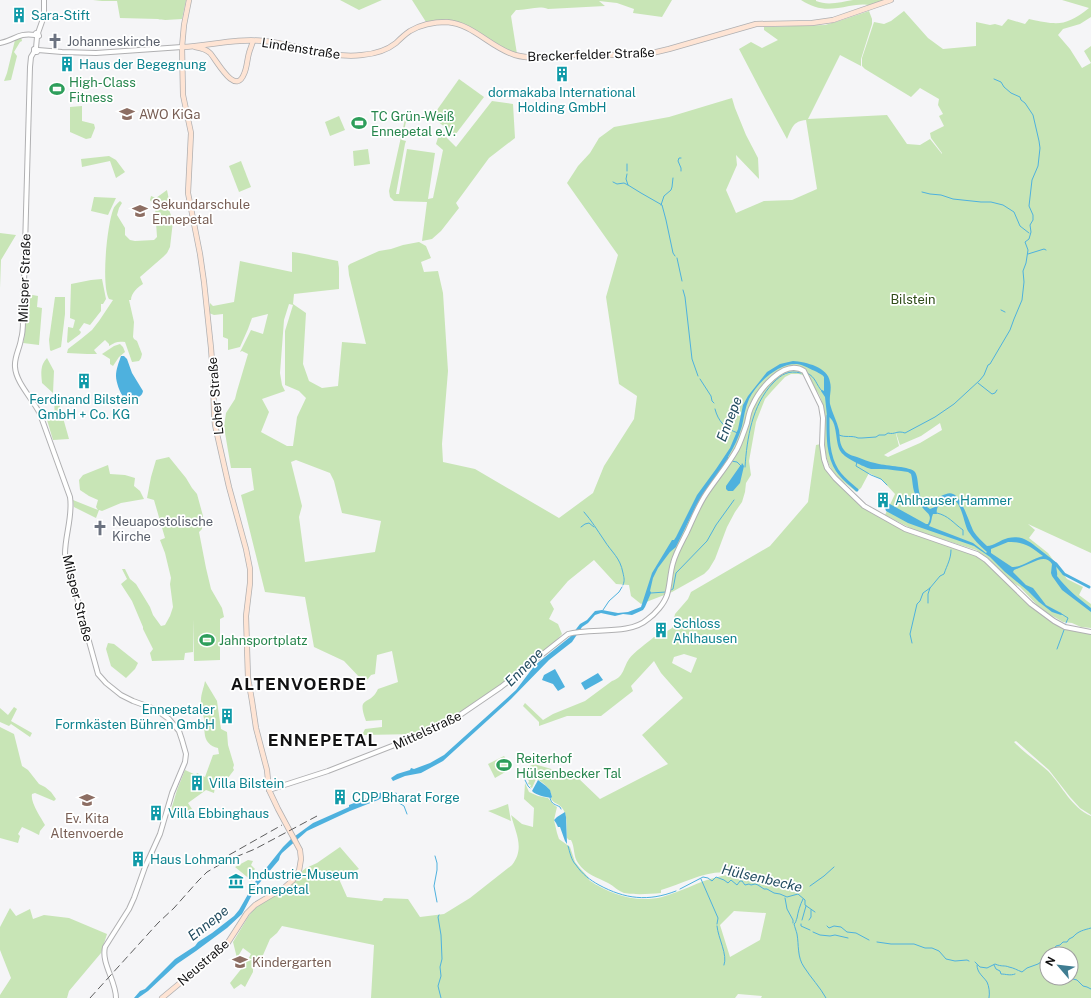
<svg xmlns="http://www.w3.org/2000/svg" width="1091" height="998" font-family="'Public Sans',sans-serif">
	<style>
		.green { fill: #c8e5b6; fill-rule: evenodd }
		.water { fill: #4eb1de; fill-rule: evenodd }
		.lines { fill: none; stroke-linecap: round; stroke-linejoin: round }
		.stream { stroke: #4eb1de; stroke-width: 1 }
		.canal { stroke: #4eb1de; stroke-width: 3 }
		.tertiary-casing { stroke: #b0b0b2; stroke-width: 6 }
		.secondary-casing { stroke: #b0b0b2; stroke-width: 6 }
		.tertiary { stroke: #fff; stroke-width: 4 }
		.secondary { stroke: #fee4d4; stroke-width: 4.5 }
		.rail { stroke: #5d5d5e; stroke-width: 1; stroke-dasharray: 8 4; stroke-linecap: butt }
		.labels { text-anchor: middle; stroke-width: 3.5; stroke-linejoin: round; paint-order: stroke }
		.culture-label { font-size: 13px; fill: #0d838f; stroke: #fff; text-anchor: start }
		.worship-label { font-size: 13px; fill: #5b616d; stroke: #fff; text-anchor: start }
		.street-label { font-size: 13px; fill: #121213; stroke: #fff }
		.leisure-label { font-size: 13px; fill: #27864d; stroke: #fff; text-anchor: start }
		.education-label { font-size: 13px; fill: #785e54; stroke: #fff; text-anchor: start }
		.park-label { font-size: 13px; fill: #2f4c18; stroke: #fff }
		.water-label { font-size: 14px; font-style: italic; fill: #234d61; stroke: #fff }
		.district-label { font-size: 17px; font-weight: bold; letter-spacing: 1px; fill: #121213; stroke: #fff }
	</style>
	<rect width="100%" height="100%" fill="#f5f5f7"/>
	<g class="green">
		<path d="M 93,0 L 186,0 L 182,19 C 175,19 164,21 158,19 L 120,18 L 117,1 L 102,1 Z"/>
		<path d="M 340,0 L 382,0 L 359,10 Z"/>
		<path d="M 412,0 L 672,0 L 662,17 L 633,13 L 634,9 L 617,3 L 599,1 L 605,6 L 548,9 C 537,5 527,11 516,10 L 511,16 L 517,54 L 498,46 L 457,22 L 426,22 Z"/>
		<path d="M 801,0 L 816,0 L 816,1 C 828,6 841,2 853,0 C 864,0 875,0 885,0 L 871,6 C 864,3 857,5 849,6 C 830,10 818,11 801,0 Z"/>
		<path d="M 1062,0 L 1091,0 L 1091,17 L 1080,24 L 1063,29 L 1058,35 L 1070,49 L 1082,68 L 1091,63 L 1084,51 L 1091,46 L 1091,553 L 1028,524 L 1035,530 L 1029,538 L 1048,553 L 1067,579 L 1083,587 L 1079,595 L 1091,604 L 1091,628 L 1081,627 L 1072,623 L 1063,622 L 1049,614 L 1037,605 L 1020,587 L 1012,582 L 989,559 L 976,550 L 916,531 L 885,515 L 895,494 L 882,480 L 869,473 L 861,488 L 856,492 C 850,486 841,481 835,474 C 815,451 833,416 817,391 L 816,392 L 809,377 L 799,374 L 791,374 L 785,377 L 772,391 L 765,399 L 756,422 L 749,461 L 751,475 L 746,483 L 745,492 L 742,502 L 735,512 L 727,527 L 715,559 L 709,569 L 704,574 L 672,592 L 641,604 L 631,596 L 629,585 L 616,584 L 594,560 L 568,581 L 550,602 L 554,609 L 549,619 L 558,624 L 562,634 L 554,643 L 518,672 L 459,714 L 438,726 L 419,734 L 362,735 L 365,729 L 382,727 L 382,720 L 366,721 C 356,694 370,707 378,689 L 398,682 L 392,651 L 377,655 L 375,674 L 371,675 L 368,679 L 363,681 L 344,661 L 314,647 L 305,597 L 265,592 L 241,495 L 254,490 L 251,468 L 231,468 L 224,427 L 226,413 L 235,399 L 237,391 L 248,354 L 242,351 L 240,352 L 251,330 L 263,334 L 268,314 L 252,318 L 248,329 L 240,347 L 228,350 L 228,339 L 223,337 L 223,314 L 214,315 L 209,313 L 210,303 L 213,306 L 234,302 L 240,261 L 292,272 L 292,252 C 308,254 322,258 338,261 L 339,268 L 339,289 L 294,294 L 293,304 L 306,313 L 303,364 L 309,381 L 322,388 L 338,386 L 342,342 L 366,344 L 349,275 L 348,266 L 350,264 L 379,251 L 391,249 L 403,245 L 419,242 L 426,246 L 431,258 L 421,262 L 424,272 L 438,271 L 443,293 L 448,371 L 442,444 L 443,462 L 475,469 L 559,518 L 593,493 L 604,466 L 634,419 L 637,396 L 619,384 L 606,297 L 618,255 L 567,183 L 578,166 L 590,153 L 599,138 L 614,127 L 669,117 L 732,98 L 735,108 L 746,135 L 758,158 L 759,179 L 736,155 L 737,165 L 726,190 L 736,213 L 764,201 L 792,200 L 817,189 L 806,120 C 793,121 792,128 787,139 L 762,93 L 739,49 L 751,42 L 762,48 L 778,40 L 764,30 L 764,27 L 825,25 L 839,21 L 869,11 L 872,19 L 872,24 L 861,59 L 861,66 L 840,55 L 808,119 L 887,115 L 907,144 L 920,145 L 930,139 L 942,154 L 942,153 L 931,138 L 930,133 L 944,126 L 939,116 L 943,114 L 938,105 L 939,99 L 920,88 L 911,97 L 865,69 L 862,66 L 862,58 L 874,22 L 884,24 L 891,21 L 904,11 L 928,38 L 943,49 L 976,46 L 976,22 L 990,25 L 995,24 L 1002,26 L 1008,19 L 1025,24 L 1029,19 C 1058,25 1065,27 1089,8 ZM 289,304 L 293,305 L 285,331 L 285,385 L 299,391 L 306,398 L 297,417 L 293,446 L 287,446 L 261,432 L 269,412 L 262,399 L 285,391 L 282,385 L 280,373 L 284,320 ZM 940,423 L 942,430 L 920,443 L 888,457 L 884,455 L 899,446 L 895,430 L 900,445 L 921,436 ZM 296,460 L 330,473 L 334,481 L 342,513 L 381,521 L 375,552 L 305,562 L 299,517 L 302,506 L 291,462 Z"/>
		<path d="M 21,37 L 22,41 L 20,42 L 14,52 L 17,56 L 11,80 L 4,81 L 7,73 L 15,40 Z"/>
		<path d="M 459,79 L 484,97 L 455,135 L 432,117 Z"/>
		<path d="M 492,101 L 513,104 L 515,138 L 489,158 L 456,203 L 459,208 L 441,231 L 432,239 L 422,241 L 427,202 L 394,201 L 390,197 L 389,191 L 405,119 L 397,114 L 397,112 L 407,117 L 402,140 L 406,141 L 405,144 L 396,194 L 399,194 L 407,149 L 435,153 L 428,199 L 433,198 L 443,150 L 436,144 L 440,131 L 456,147 Z"/>
		<path d="M 82,106 L 82,121 L 94,124 L 95,128 L 91,138 L 86,139 L 70,132 L 70,107 Z"/>
		<path d="M 339,116 L 345,130 L 330,136 L 325,122 Z"/>
		<path d="M 368,149 L 370,164 L 354,166 L 353,151 Z"/>
		<path d="M 109,156 L 116,160 L 125,172 L 116,178 L 110,161 L 82,167 L 81,159 Z"/>
		<path d="M 241,161 L 251,187 L 239,192 L 229,166 Z"/>
		<path d="M 167,190 L 169,200 L 172,202 L 169,203 L 168,207 L 173,221 L 170,247 L 167,253 L 163,257 L 140,277 L 143,284 C 138,287 131,293 131,300 L 129,300 L 134,322 L 133,337 L 134,339 L 137,341 L 142,354 L 141,358 L 139,361 L 132,362 L 125,342 C 118,341 115,342 109,346 L 109,344 L 105,340 L 94,350 L 97,354 L 87,354 L 67,353 L 68,349 L 81,339 L 92,330 L 99,321 L 113,300 L 109,299 C 101,285 107,226 113,210 C 114,206 117,204 120,201 L 122,203 L 119,208 L 117,215 L 125,228 L 125,235 L 130,240 L 135,241 L 154,240 L 157,237 L 155,207 L 150,200 L 151,196 L 156,198 Z"/>
		<path d="M 94,197 L 116,198 L 108,215 L 91,211 Z"/>
		<path d="M 0,233 L 16,235 L 1,260 L 0,288 Z"/>
		<path d="M 102,279 L 106,299 L 103,304 L 101,304 L 101,311 L 90,325 L 84,323 L 79,330 L 81,332 L 80,334 L 68,343 L 67,342 L 68,327 L 73,328 L 75,320 L 70,318 L 71,284 L 91,280 Z"/>
		<path d="M 27,294 L 38,296 L 37,307 L 42,308 L 39,345 L 23,343 L 24,340 Z"/>
		<path d="M 55,297 L 65,297 L 65,314 L 61,347 L 51,351 L 50,350 L 49,340 Z"/>
		<path d="M 120,344 L 123,347 L 125,352 L 119,357 L 113,366 L 110,364 L 110,359 L 102,354 L 114,346 Z"/>
		<path d="M 47,358 L 54,371 L 53,393 L 42,383 C 41,373 40,365 47,358 Z"/>
		<path d="M 58,400 L 69,439 L 53,440 L 47,420 L 55,417 L 54,401 Z"/>
		<path d="M 821,444 L 825,465 L 828,473 L 854,498 L 904,530 L 914,535 L 972,553 L 985,562 L 1053,622 L 1091,632 L 1091,815 L 1080,808 L 1070,797 L 1049,770 L 1016,741 L 1014,742 C 1024,753 1037,761 1048,771 C 1063,787 1071,807 1091,816 L 1091,998 L 761,998 L 762,996 L 738,994 L 735,998 L 371,998 L 374,945 L 282,926 L 277,933 L 270,939 L 260,962 L 258,962 L 253,967 L 253,972 L 245,987 L 241,984 L 234,989 L 230,983 L 246,963 L 251,954 L 243,948 L 237,958 L 233,942 L 248,917 L 254,909 L 306,868 L 317,863 L 340,847 L 359,869 L 339,879 L 347,897 L 382,901 L 384,898 L 408,899 L 420,917 L 444,914 L 470,898 L 512,865 C 525,848 516,834 511,815 L 522,824 L 533,827 L 534,808 L 524,799 L 525,783 L 529,792 L 538,796 L 548,798 L 554,805 L 557,807 L 554,820 L 557,833 L 559,839 L 570,847 L 575,862 L 579,867 L 588,877 L 589,880 C 610,895 637,903 662,897 C 681,892 699,881 718,877 C 724,875 730,875 736,874 C 710,867 686,883 661,890 L 661,893 C 649,894 636,895 624,893 C 618,891 614,886 608,883 C 597,877 586,875 578,863 C 573,856 575,847 571,840 L 569,840 L 567,838 C 566,827 569,812 559,805 C 556,803 554,803 551,799 C 554,789 541,781 533,777 L 536,779 L 532,788 L 530,787 L 531,785 L 528,784 L 529,781 L 527,779 L 527,774 L 526,773 L 526,768 L 534,764 L 576,776 L 600,799 L 668,764 L 642,735 L 683,698 L 661,673 L 654,661 L 631,686 L 633,691 L 601,716 L 567,716 L 539,726 L 539,722 L 523,706 L 525,703 L 543,720 L 553,714 L 585,701 L 612,681 C 624,677 623,668 629,659 C 634,652 647,643 654,637 L 658,637 L 672,628 L 675,614 L 688,599 L 691,592 L 770,546 L 808,502 L 816,445 ZM 684,654 L 697,658 L 691,673 L 672,663 L 674,657 ZM 734,911 L 766,913 L 760,940 L 730,957 L 720,925 ZM 1047,954 L 1071,954 L 1071,978 L 1047,978 Z"/>
		<path d="M 169,457 L 186,478 L 192,488 L 197,494 L 203,516 L 202,529 L 199,532 L 206,568 L 211,589 L 222,608 L 224,617 L 220,619 L 220,660 L 194,661 L 193,619 L 193,652 L 185,653 L 184,660 L 152,661 L 150,653 L 153,649 L 143,629 L 143,627 L 132,601 L 121,584 L 127,579 L 122,569 L 125,569 L 130,579 L 136,584 L 150,607 L 153,615 L 161,626 L 165,625 L 170,616 L 173,607 L 170,584 L 171,578 L 165,553 L 160,540 L 165,538 L 154,500 L 147,498 L 151,477 L 156,460 Z"/>
		<path d="M 108,465 L 110,474 L 125,475 L 135,478 L 134,486 L 140,491 L 144,499 L 121,503 L 102,511 L 99,510 L 96,518 L 74,507 L 73,500 L 98,510 L 96,507 L 98,500 L 89,496 L 80,490 L 79,480 L 83,475 Z"/>
		<path d="M 108,643 L 114,644 L 138,663 L 135,669 L 126,678 L 111,666 L 106,649 Z"/>
		<path d="M 205,681 L 217,701 L 221,729 L 227,732 L 228,745 L 234,765 L 233,768 L 234,770 L 221,787 L 216,781 L 214,793 L 206,790 L 188,803 L 194,812 L 183,820 L 180,815 L 171,810 L 177,790 L 185,770 L 196,775 L 197,773 L 205,777 L 213,755 L 219,754 L 218,748 C 202,744 205,732 204,719 C 203,713 201,706 201,700 C 201,694 204,687 205,681 Z"/>
		<path d="M 14,707 L 17,709 L 11,721 L 32,733 L 30,737 L 11,724 L 9,726 L 0,722 L 0,708 L 8,715 Z"/>
		<path d="M 0,727 L 14,734 L 22,766 L 28,770 L 39,784 L 45,787 L 51,792 L 56,799 L 54,801 L 35,793 L 32,794 C 30,802 41,818 45,825 L 40,831 L 39,835 L 31,831 L 22,827 L 18,834 L 20,836 L 18,843 L 0,838 Z"/>
		<path d="M 504,756 L 512,768 L 495,778 L 488,764 Z"/>
		<path d="M 508,804 L 511,821 L 488,811 L 495,809 Z"/>
		<path d="M 248,860 L 253,861 L 251,865 L 255,869 L 250,874 L 254,878 L 252,881 L 235,867 Z"/>
		<path d="M 10,908 L 16,916 L 30,909 L 33,919 L 44,915 L 69,918 L 107,934 L 101,953 L 69,991 L 67,998 L 0,998 L 0,995 L 11,978 L 0,950 L 0,927 Z"/>
	</g>
	<g class="water">
		<path d="M 121,356 L 124,356 L 127,359 L 132,373 L 143,391 C 142,399 131,399 124,398 C 120,393 116,382 116,376 C 116,369 119,362 121,356 Z"/>
		<path d="M 793,361 C 806,362 828,367 830,382 C 832,389 829,396 830,404 C 832,413 837,421 839,430 C 840,437 839,444 844,450 C 847,454 853,456 857,457 C 863,459 869,462 875,463 C 884,466 907,466 914,471 C 921,477 914,499 930,509 L 935,507 L 941,496 C 945,494 950,492 953,494 C 962,497 969,523 974,532 C 977,537 982,541 987,546 C 994,546 1000,540 1008,538 C 1022,535 1029,541 1039,549 C 1045,554 1051,558 1057,563 C 1055,568 1058,572 1057,576 C 1067,589 1078,598 1091,608 L 1091,612 L 1062,590 L 1052,576 L 1051,573 L 1052,564 C 1049,559 1044,558 1038,560 L 1014,570 L 1013,572 L 1026,585 L 1033,588 L 1046,605 L 1061,613 L 1062,615 L 1061,615 L 1052,612 L 1039,602 L 1028,591 L 1005,572 L 990,557 L 974,546 L 919,527 L 908,523 L 886,511 L 885,508 L 888,503 L 926,524 L 928,524 C 933,514 927,514 922,507 C 920,504 918,500 916,496 C 912,489 913,481 911,474 L 908,472 C 899,471 890,469 880,469 C 877,469 874,469 871,469 C 864,467 845,458 841,452 C 834,442 839,421 827,416 L 825,397 L 821,391 L 822,390 L 824,391 L 824,377 C 822,374 820,374 817,372 C 810,369 804,365 797,364 C 778,363 757,383 749,399 C 745,408 744,417 742,426 C 739,437 734,447 728,457 L 729,458 L 728,460 L 727,460 L 696,506 L 676,547 L 670,552 L 658,568 L 653,578 L 650,591 L 651,592 L 651,593 L 645,607 L 643,610 L 632,615 L 623,614 L 615,616 L 601,613 L 595,615 L 588,623 L 582,627 L 572,642 L 549,660 L 511,699 L 443,761 L 421,773 L 405,776 L 393,781 L 391,778 L 397,774 L 410,770 L 411,768 L 414,769 L 430,763 L 444,755 L 516,690 L 535,665 L 570,637 L 580,624 L 587,620 L 595,611 L 602,610 L 618,613 L 628,612 L 641,607 L 652,573 L 672,540 L 674,540 L 676,537 L 697,495 L 716,469 L 730,448 L 738,429 L 743,405 L 748,396 L 767,372 L 780,364 ZM 949,497 C 962,500 963,521 968,531 C 973,539 980,546 987,552 L 986,553 L 973,543 L 929,526 L 931,522 L 932,517 L 933,514 L 937,514 C 935,506 943,501 949,497 ZM 1008,542 C 1024,541 1031,547 1043,556 C 1033,558 1021,568 1012,567 L 991,553 L 991,549 Z"/>
		<path d="M 742,463 L 744,466 L 740,483 L 733,491 L 728,491 L 726,489 L 726,486 L 740,466 L 741,466 Z"/>
		<path d="M 555,669 L 565,687 L 558,691 L 553,684 L 542,680 L 544,675 Z"/>
		<path d="M 598,673 L 603,680 L 585,690 L 581,683 Z"/>
		<path d="M 538,780 L 546,786 L 550,790 L 552,797 L 551,798 C 545,797 536,795 532,791 Z"/>
		<path d="M 385,791 L 383,797 L 378,800 L 350,811 L 307,831 L 282,853 L 280,856 L 279,860 L 256,887 L 242,914 L 227,928 L 196,951 L 177,964 L 148,991 L 138,998 L 134,998 L 140,991 L 145,989 L 175,959 L 195,946 L 198,942 L 212,933 L 234,916 L 239,910 L 255,882 L 283,847 L 291,839 L 313,823 L 349,807 L 349,805 Z"/>
		<path d="M 565,812 L 566,817 L 567,844 L 565,841 L 560,827 L 558,827 L 556,823 L 554,820 L 557,817 Z"/>
	</g>
	<g class="lines">
		<g class="stream">
			<path d="M 627,171 L 627,164"/>
			<path d="M 681,171 L 681,168 L 678,161 L 679,158 L 681,158"/>
			<path d="M 627,174 L 626,179 L 628,185"/>
			<path d="M 613,182 L 617,184 L 624,183 L 628,185 L 641,193 L 662,205 L 666,220 L 673,253 L 675,256"/>
			<path d="M 922,192 L 930,194 L 941,195 L 953,199 L 981,202 L 991,202 L 1003,205 L 1014,212 L 1020,226 L 1029,233"/>
			<path d="M 661,205 L 664,196 L 671,190 L 672,187 L 673,178"/>
			<path d="M 1028,254 L 1044,249 L 1046,250"/>
			<path d="M 677,258 L 682,281"/>
			<path d="M 683,290 L 685,297 L 692,359 L 698,376"/>
			<path d="M 1001,310 L 1005,312"/>
			<path d="M 807,373 C 816,377 816,385 822,391"/>
			<path d="M 700,379 L 711,396 L 712,401 L 714,403"/>
			<path d="M 978,383 L 992,394 L 995,393 L 997,390"/>
			<path d="M 715,409 C 718,421 725,429 738,433"/>
			<path d="M 839,435 C 845,438 852,435 858,438 L 862,438 L 876,437 L 879,435 L 885,435 L 888,433 C 895,435 897,430 905,433 L 935,417 L 954,404 L 980,380 L 984,375 L 988,365 L 990,364 L 1010,330 L 1014,319 L 1022,300 L 1024,282 L 1023,271 L 1026,263 L 1028,250 L 1025,242 L 1029,239 L 1031,232 L 1030,225 L 1033,220 L 1033,215 L 1029,206 L 1032,180 L 1038,166 L 1040,148 L 1039,141 L 1033,115 L 1025,103 L 1021,100 L 1020,97 L 1011,93 L 1004,87 L 1001,82 L 994,79"/>
			<path d="M 731,461 L 737,462 L 741,466"/>
			<path d="M 857,462 L 856,466 L 871,475 L 881,479 L 887,485"/>
			<path d="M 745,467 C 747,438 752,405 773,383 C 782,374 788,370 801,373"/>
			<path d="M 584,512 C 592,521 597,530 604,540 C 612,553 620,557 623,573 C 624,578 625,580 623,585"/>
			<path d="M 937,513 C 949,516 952,522 963,530 L 963,535"/>
			<path d="M 581,527 L 585,524 L 589,523 L 594,527"/>
			<path d="M 669,591 L 673,589 L 676,573 L 707,541 L 716,525 L 734,500"/>
			<path d="M 651,593 L 666,592"/>
			<path d="M 928,603 L 928,594 L 930,588"/>
			<path d="M 603,610 L 609,601 L 619,592 L 622,587"/>
			<path d="M 1060,613 L 1068,618 L 1066,623"/>
			<path d="M 912,643 L 910,634 L 917,604 L 920,601 L 923,593 L 930,588 L 940,576 L 944,574 C 947,565 951,559 951,550"/>
			<path d="M 1057,649 L 1064,630"/>
			<path d="M 523,776 L 528,786 L 530,788"/>
			<path d="M 396,793 L 399,803 L 404,806 L 407,814"/>
			<path d="M 550,798 C 552,805 555,804 560,807 L 561,809"/>
			<path d="M 568,846 C 570,852 571,860 576,865 C 582,874 590,880 599,885 C 625,899 648,902 676,891"/>
			<path d="M 435,856 L 437,863 L 437,870 L 434,886 L 437,902"/>
			<path d="M 701,879 L 718,918 L 717,924"/>
			<path d="M 810,886 L 824,876 L 834,867"/>
			<path d="M 680,889 L 703,877 L 708,878 L 712,881 L 716,877 L 724,880 L 728,883 L 731,880 L 737,885 L 740,881 L 742,881 L 745,885 L 749,884 L 751,885 L 755,884 L 758,885 L 764,889 L 767,889 L 774,893 L 780,894 L 787,897 L 798,894 L 805,900 L 805,905 L 815,912"/>
			<path d="M 785,898 L 787,909 L 793,920 L 793,923"/>
			<path d="M 803,899 C 800,905 798,912 797,918 C 796,920 796,923 794,924 C 795,928 796,930 797,934 C 799,945 797,957 804,967 C 811,978 820,987 826,998"/>
			<path d="M 439,915 L 438,917 L 441,935 L 442,959 L 440,967 L 441,976 L 438,986 L 441,998"/>
			<path d="M 802,920 L 806,906"/>
			<path d="M 809,920 L 811,917 L 811,910"/>
			<path d="M 801,924 L 801,926 L 810,930"/>
			<path d="M 717,926 C 718,938 728,955 724,965"/>
			<path d="M 827,926 L 829,928 L 834,926 L 841,927 L 847,932 L 856,933 L 869,940"/>
			<path d="M 813,932 L 820,935 L 830,936 L 835,935 L 848,938"/>
			<path d="M 877,942 L 891,944 L 914,944 L 925,948 L 932,948 L 939,951 L 946,959 L 955,961 L 967,960 L 969,961"/>
			<path d="M 1050,954 L 1056,946 L 1060,945 L 1063,942 L 1067,942 L 1069,939 L 1073,937 C 1078,931 1084,930 1091,928"/>
			<path d="M 975,962 L 980,967 L 987,968 L 995,964 C 1002,967 1004,965 1009,967 C 1014,968 1017,970 1022,972 L 1027,968 L 1038,964 L 1041,962 L 1042,958 L 1047,955"/>
			<path d="M 1040,963 L 1047,966"/>
			<path d="M 977,965 C 977,973 983,976 987,982 C 989,986 990,993 989,998"/>
			<path d="M 994,965 L 996,969 L 1000,971 L 1001,974 C 1006,974 1010,976 1015,974"/>
			<path d="M 1069,978 L 1077,980 L 1083,986 L 1087,987 L 1091,989"/>
		</g>
		<g class="canal">
			<path d="M 829,414 L 828,416 C 828,434 827,454 837,470 C 842,478 850,484 857,490"/>
			<path d="M 1054,563 L 1056,564 L 1064,574 L 1089,587"/>
		</g>
		<g class="tertiary-casing">
			<g id="tertiary">
				<path d="M 44,0 L 44,16 L 38,33 L 39,36 L 37,37 L 36,48 L 34,49 L 34,52 L 31,57 L 30,67 L 23,320 C 23,327 23,333 21,339 C 20,348 14,357 15,367 C 16,383 33,399 40,414 L 70,497 C 73,516 65,535 65,554 L 98,674 L 106,683 L 121,695 L 133,701 L 155,709 L 169,719 L 179,731 L 182,740 L 186,754 L 185,762 L 172,793 L 160,834 L 145,867 L 134,898 L 129,909 L 105,947 C 101,963 116,981 116,998"/>
				<path d="M 0,43 C 14,41 18,32 35,35 L 36,33 L 38,33"/>
				<path d="M 34,52 L 37,52 L 38,50 L 62,52 L 96,53 L 182,47"/>
				<path d="M 269,790 L 328,771 L 428,732 L 444,724 L 460,715 L 501,687 L 568,634 C 591,627 629,636 648,619 C 655,614 664,604 667,595 C 670,585 670,573 673,563 C 676,552 682,542 687,532 C 693,519 698,506 706,494 C 716,479 728,465 737,449 C 741,441 744,432 747,423 C 748,418 749,411 752,406 C 759,390 784,358 804,371 L 821,406 L 823,418 L 822,445 L 824,459 L 827,468 L 835,478 L 864,506 L 905,529 L 977,554 L 986,560 L 1031,604 L 1054,621 L 1065,627 L 1091,632"/>
			</g>
		</g>
		<g class="secondary-casing">
			<g id="secondary">
				<path d="M 182,47 C 209,46 236,38 264,41 C 295,44 330,59 362,55 C 374,54 386,51 396,43 C 400,39 404,35 410,31 C 420,25 435,22 447,22 C 473,24 491,48 515,55 C 533,60 553,56 572,55 C 594,55 616,55 638,55 L 648,54 L 669,49 L 756,24 L 812,23 L 833,20 L 891,0"/>
				<path d="M 195,47 C 201,48 206,49 210,53 C 216,59 235,97 244,74 C 247,68 247,60 249,53 C 250,49 252,45 253,41"/>
				<path d="M 162,998 L 227,944 L 247,913 L 255,905 L 285,887 L 293,880 L 299,871 L 301,859 L 300,850 L 278,809 L 269,790 L 267,770 L 256,728 L 252,701 L 248,678 L 246,616 L 250,583 L 250,569 L 246,549 L 229,487 L 215,425 L 214,414 L 213,376 L 211,348 L 204,282 L 200,254 L 188,193 L 191,133 L 183,95 L 182,47 L 184,25 L 189,0"/>
			</g>
		</g>
		<use href="#tertiary" class="tertiary"/>
		<use href="#secondary" class="secondary"/>
		<g class="rail">
			<path d="M 229,855 L 282,825"/>
			<path d="M 90,998 L 158,923 L 174,908 L 198,881 L 207,872 L 226,861 L 255,849 L 317,816"/>
		</g>
	</g>
	<defs>
		<g id="building-bare" transform="scale(1.2)"><path d="M-4-6H4V6H1V3H-1V6H-4ZM-2.5-4.3h1.7v1.8h-1.7ZM.8-4.3h1.7v1.8H.8ZM-2.5-1h1.7V.8h-1.7ZM.8-1h1.7V.8H.8Z" fill="#0f9aa8" stroke="#fff" stroke-width="2.5" paint-order="stroke"/></g>
		<g id="church-bare" transform="scale(1.2)"><path d="M-1.2-6h2.4v3.5h3.3v2.4h-3.3V6h-2.4V-.1h-3.3v-2.4h3.3Z" fill="#6b7280" stroke="#fff" stroke-width="2.5" paint-order="stroke"/></g>
		<g id="stadium-bare" transform="scale(1.2)"><path d="M0-5a6.5 5 0 1 0 0 10a6.5 5 0 1 0 0-10ZM-3.5-1.8h7v3.6h-7Z" fill="#2e9e5b" stroke="#fff" stroke-width="2.5" paint-order="stroke"/></g>
		<g id="school-bare" transform="scale(1.2)"><path d="M0-5L7-2L0 1L-7-2ZM-4 1L0 2.5L4 1V4Q0 6-4 4Z" fill="#8d6e63" stroke="#fff" stroke-width="2.5" paint-order="stroke"/></g>
		<g id="museum-bare" transform="scale(1.2)"><path d="M0-6L6-3V-2H-6V-3ZM-5-1h2V3h-2ZM-1-1h2V3h-2ZM3-1h2V3H3ZM-6 4H6V6H-6Z" fill="#0f9aa8" stroke="#fff" stroke-width="2.5" paint-order="stroke"/></g>
	</defs>
	<g fill-rule="evenodd">
		<use href="#building-bare" x="19" y="15"/>
		<use href="#church-bare" x="55" y="41"/>
		<use href="#building-bare" x="67" y="64"/>
		<use href="#building-bare" x="562" y="74"/>
		<use href="#stadium-bare" x="57" y="89"/>
		<use href="#school-bare" x="127" y="114"/>
		<use href="#stadium-bare" x="359" y="123"/>
		<use href="#school-bare" x="140" y="211"/>
		<use href="#building-bare" x="84" y="381"/>
		<use href="#building-bare" x="883" y="500"/>
		<use href="#church-bare" x="100" y="528"/>
		<use href="#building-bare" x="661" y="630"/>
		<use href="#stadium-bare" x="207" y="640"/>
		<use href="#building-bare" x="227" y="716"/>
		<use href="#stadium-bare" x="504" y="765"/>
		<use href="#building-bare" x="197" y="783"/>
		<use href="#building-bare" x="340" y="797"/>
		<use href="#school-bare" x="87" y="800"/>
		<use href="#building-bare" x="156" y="813"/>
		<use href="#building-bare" x="138" y="859"/>
		<use href="#museum-bare" x="236" y="881"/>
		<use href="#school-bare" x="240" y="962"/>
	</g>
	<g class="labels">
		<g class="culture-label">
			<text x="31" y="20">Sara-Stift</text>
			<text x="79" y="69">Haus der Begegnung</text>
			<text x="562" y="97" text-anchor="middle">dormakaba International<tspan x="562" dy="15">Holding GmbH</tspan></text>
			<text x="84" y="404" text-anchor="middle">Ferdinand Bilstein<tspan x="84" dy="15">GmbH + Co. KG</tspan></text>
			<text x="895" y="505">Ahlhauser Hammer</text>
			<text x="673" y="628">Schloss<tspan x="673" dy="15">Ahlhausen</tspan></text>
			<text x="215" y="714" text-anchor="end">Ennepetaler<tspan x="215" dy="15">Formkästen Bühren GmbH</tspan></text>
			<text x="209" y="788">Villa Bilstein</text>
			<text x="352" y="802">CDP Bharat Forge</text>
			<text x="168" y="818">Villa Ebbinghaus</text>
			<text x="150" y="864">Haus Lohmann</text>
			<text x="248" y="879">Industrie-Museum<tspan x="248" dy="15">Ennepetal</tspan></text>
		</g>
		<g class="worship-label">
			<text x="67" y="46">Johanneskirche</text>
			<text x="112" y="526">Neuapostolische<tspan x="112" dy="15">Kirche</tspan></text>
		</g>
		<g class="street-label">
			<text transform="translate(301 48) rotate(9)" y="5">Lindenstraße</text>
			<text transform="translate(591 54) rotate(-2)" y="5">Breckerfelder Straße</text>
			<text transform="translate(24 278) rotate(-88)" y="5">Milsper Straße</text>
			<text transform="translate(215 396) rotate(-95)" y="5">Loher Straße</text>
			<text transform="translate(78 598) rotate(76)" y="5">Milsper Straße</text>
			<text transform="translate(427 730) rotate(-25)" y="5">Mittelstraße</text>
			<text transform="translate(203 962) rotate(-41)" y="5">Neustraße</text>
		</g>
		<g class="leisure-label">
			<text x="69" y="87">High-Class<tspan x="69" dy="15">Fitness</tspan></text>
			<text x="371" y="121">TC Grün-Weiß<tspan x="371" dy="15">Ennepetal e.V.</tspan></text>
			<text x="219" y="645">Jahnsportplatz</text>
			<text x="516" y="763">Reiterhof<tspan x="516" dy="15">Hülsenbecker Tal</tspan></text>
		</g>
		<g class="education-label">
			<text x="139" y="119">AWO KiGa</text>
			<text x="152" y="209">Sekundarschule<tspan x="152" dy="15">Ennepetal</tspan></text>
			<text x="87" y="823" text-anchor="middle">Ev. Kita<tspan x="87" dy="15">Altenvoerde</tspan></text>
			<text x="252" y="967">Kindergarten</text>
		</g>
		<g class="park-label">
			<text x="913" y="304">Bilstein</text>
		</g>
		<g class="water-label">
			<text transform="translate(729 419) rotate(-69)" y="5">Ennepe</text>
			<text transform="translate(524 667) rotate(-45)" y="5">Ennepe</text>
			<text transform="translate(762 878) rotate(13)" y="5">Hülsenbecke</text>
			<text transform="translate(208 923) rotate(-38)" y="5">Ennepe</text>
		</g>
		<g class="district-label">
			<text x="299" y="690">ALTENVOERDE</text>
			<text x="323" y="746">ENNEPETAL</text>
		</g>
	</g>
	<g transform="translate(1059 966) rotate(298)"><circle r="19" fill="#ffffff" stroke="#a0a0a1"/>
	<path d="M0-3L7 15L0 10L-7 15Z" fill="#3f7d92"/>
	<text y="-6" font-size="11" font-weight="bold" text-anchor="middle" fill="#121213">N</text>
	</g>
</svg>
